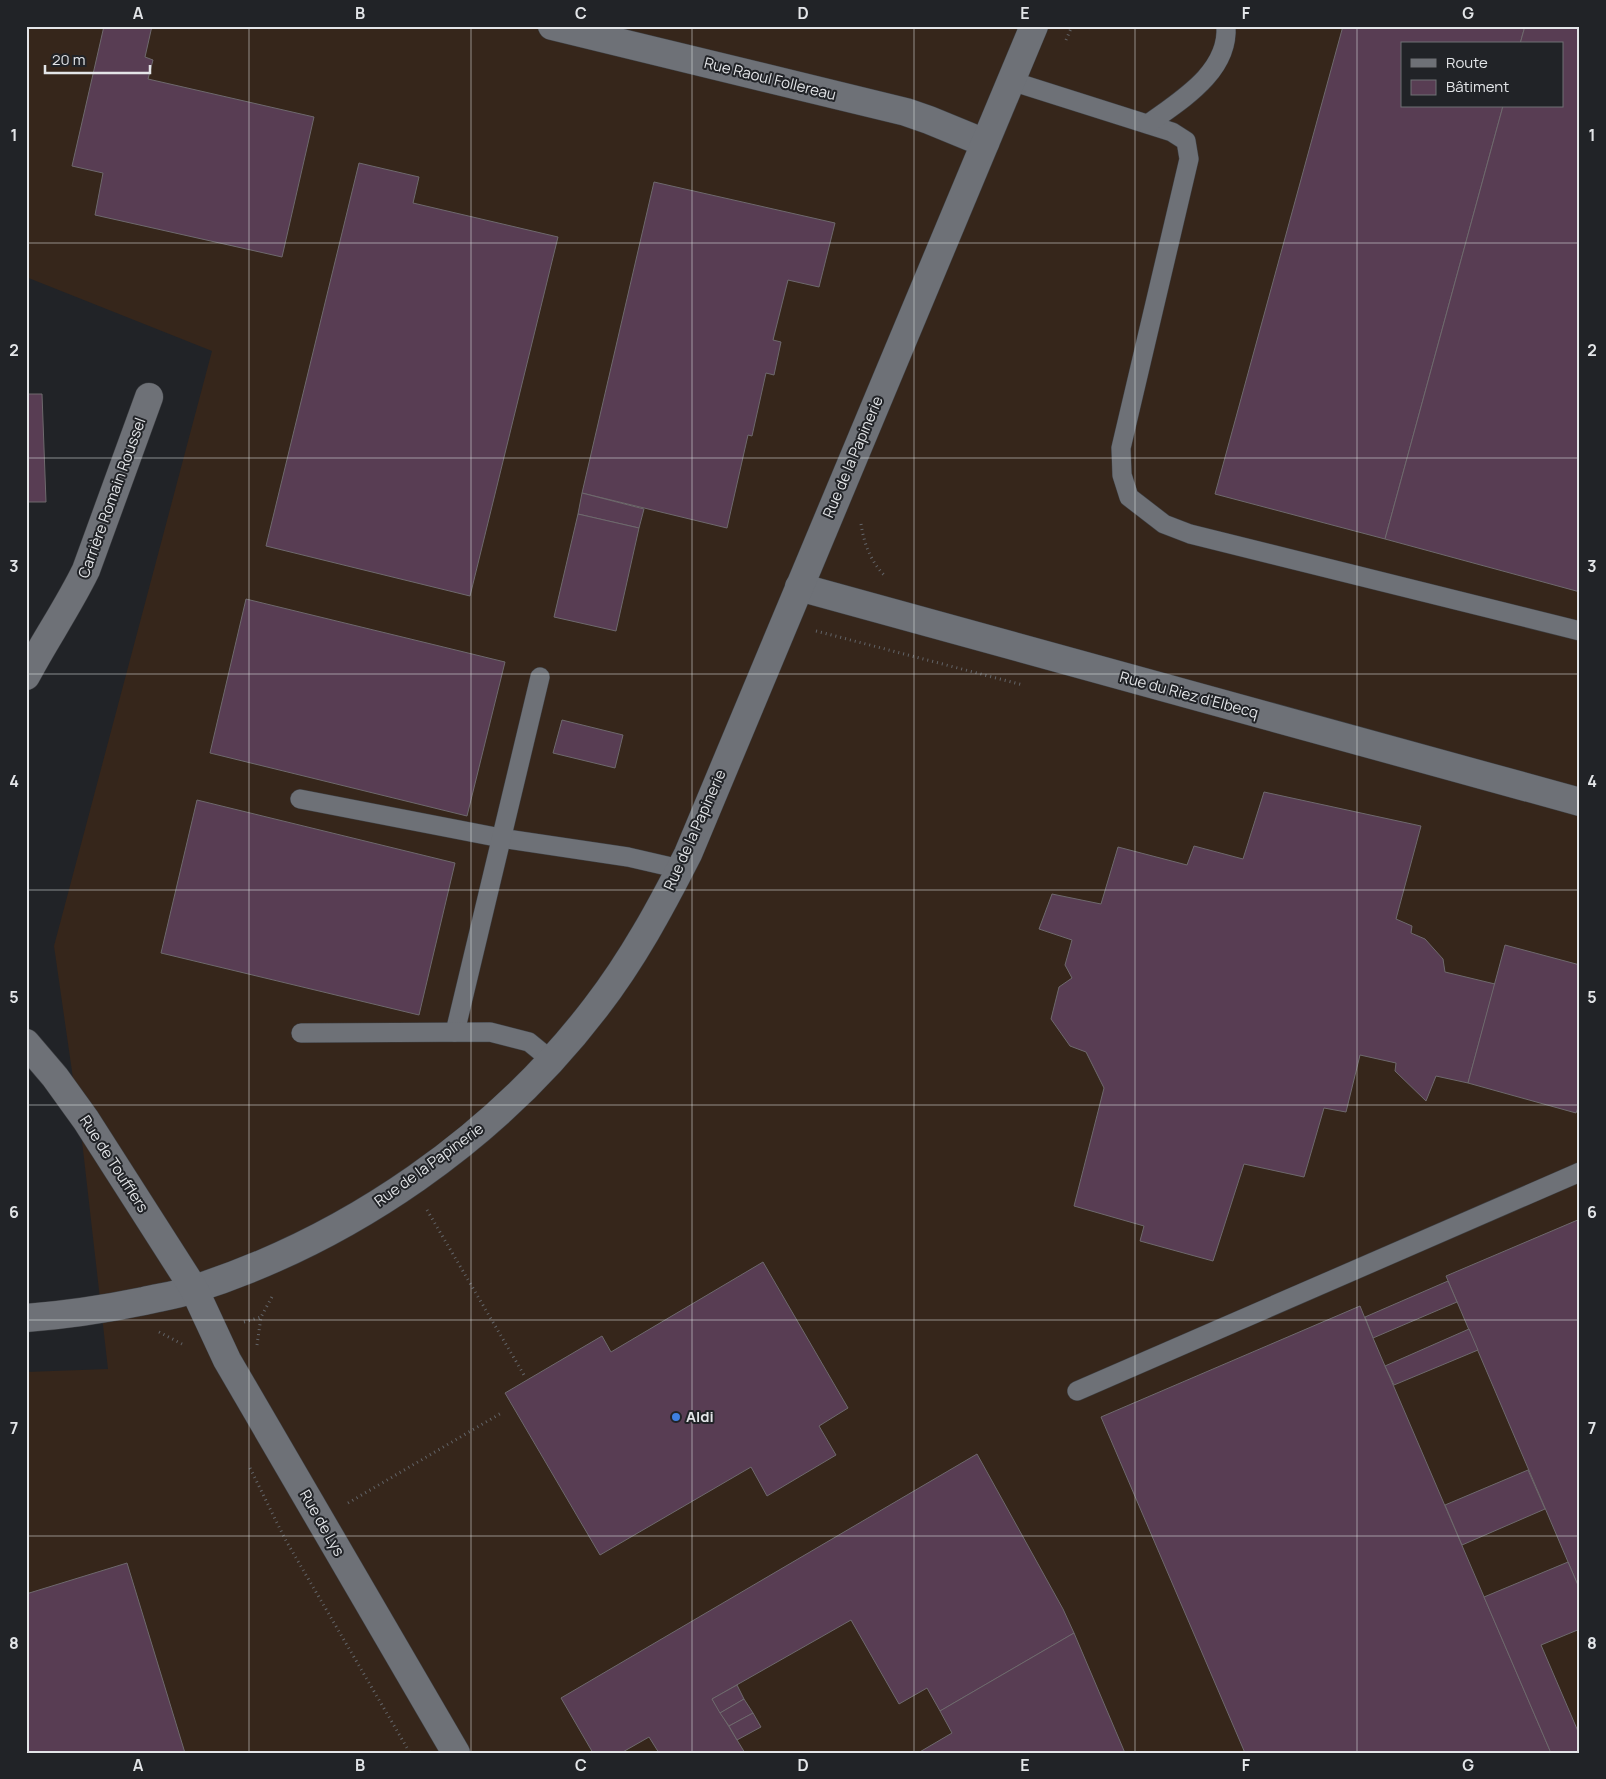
<svg xmlns="http://www.w3.org/2000/svg" width="1606" height="1779" font-family="Manrope,sans-serif">
	<style>
		.industrial { fill: #36261b; fill-rule: evenodd }
		.building { fill: #583d53; stroke: #6e696d }
		.lines { fill: none; stroke-linecap: round; stroke-linejoin: round }
		.service-casing { stroke: #3e4044; stroke-width: 20 }
		.minor-casing { stroke: #3e4044; stroke-width: 29 }
		.tertiary-casing { stroke: #3e4044; stroke-width: 29 }
		.path { stroke: #626468; stroke-width: 3; stroke-dasharray: 1 4; stroke-linecap: butt }
		.service { stroke: #6e7177; stroke-width: 19 }
		.minor { stroke: #6e7177; stroke-width: 28 }
		.tertiary { stroke: #6e7177; stroke-width: 28 }
		.grid { fill: none; stroke: #e3e5e8; stroke-width: 1; stroke-opacity: 0.55 }
		.shop-dot { fill: #3f7fe0; stroke: #212327; stroke-width: 2 }
		.labels { text-anchor: middle; stroke-width: 4; stroke-linejoin: round; paint-order: stroke }
		.street-label { font-size: 15px; fill: #e3e5e8; stroke: #212327 }
		.poi-label { font-size: 15px; font-weight: bold; fill: #e3e5e8; stroke: #212327; text-anchor: start }
		.neatline { fill: none; stroke: #e3e5e8; stroke-width: 2 }
		.grid-label { font-size: 16px; text-anchor: middle; font-weight: bold; fill: #e3e5e8 }
	</style>
	<rect width="100%" height="100%" fill="#212327"/>
	<path class="industrial" d="M 26,26 L 1580,26 L 1580,1753 L 26,1753 L 26,1372 L 108,1369 L 82,1141 L 54,946 L 212,351 L 26,277 ZM 1402,44 L 1562,44 L 1562,106 L 1402,106 Z"/>
	<g class="building">
		<path d="M 104,26 L 152,26 L 145,57 L 153,60 L 148,79 L 314,117 L 282,257 L 95,215 L 103,173 L 72,166 Z"/>
		<path d="M 1343,26 L 1525,26 L 1520,44 L 1402,44 L 1402,106 L 1503,106 L 1385,539 L 1215,494 Z"/>
		<path d="M 1525,26 L 1580,26 L 1580,592 L 1385,539 L 1503,106 L 1562,106 L 1562,44 L 1520,44 Z"/>
		<path d="M 359,163 L 419,177 L 413,203 L 558,237 L 470,596 L 266,546 Z"/>
		<path d="M 654,182 L 835,223 L 819,287 L 788,280 L 773,340 L 781,342 L 774,375 L 766,373 L 752,436 L 748,435 L 727,528 L 582,493 Z"/>
		<path d="M 26,394 L 42,394 L 46,502 L 26,502 Z"/>
		<path d="M 582,493 L 644,509 L 639,528 L 578,514 Z"/>
		<path d="M 578,514 L 639,528 L 616,631 L 554,617 Z"/>
		<path d="M 246,599 L 505,662 L 467,816 L 210,753 Z"/>
		<path d="M 562,720 L 623,735 L 615,768 L 553,753 Z"/>
		<path d="M 1264,792 L 1421,826 L 1396,919 L 1412,926 L 1411,933 L 1425,939 L 1443,959 L 1445,972 L 1495,984 L 1468,1083 L 1436,1076 L 1426,1101 L 1395,1071 L 1396,1063 L 1360,1055 L 1346,1112 L 1324,1108 L 1304,1177 L 1244,1164 L 1213,1261 L 1140,1241 L 1144,1226 L 1074,1206 L 1104,1088 L 1086,1052 L 1070,1046 L 1051,1019 L 1059,987 L 1072,978 L 1065,965 L 1072,940 L 1039,929 L 1052,894 L 1101,904 L 1118,847 L 1187,865 L 1194,846 L 1243,859 Z"/>
		<path d="M 197,800 L 455,863 L 419,1015 L 161,953 Z"/>
		<path d="M 1505,945 L 1580,965 L 1580,1102 L 1576,1113 L 1468,1083 Z"/>
		<path d="M 1580,1219 L 1580,1590 L 1446,1276 Z"/>
		<path d="M 763,1262 L 848,1408 L 819,1426 L 836,1455 L 767,1496 L 751,1467 L 600,1555 L 505,1393 L 602,1336 L 611,1352 Z"/>
		<path d="M 1448,1281 L 1457,1302 L 1373,1338 L 1365,1317 Z"/>
		<path d="M 1360,1306 L 1373,1338 L 1551,1753 L 1245,1753 L 1101,1417 Z"/>
		<path d="M 1469,1329 L 1478,1350 L 1394,1385 L 1385,1366 Z"/>
		<path d="M 977,1454 L 1063,1609 L 1074,1633 L 940,1711 L 927,1688 L 899,1704 L 851,1620 L 712,1699 L 745,1753 L 659,1753 L 649,1737 L 621,1753 L 593,1753 L 561,1698 Z"/>
		<path d="M 1528,1470 L 1545,1509 L 1462,1545 L 1445,1505 Z"/>
		<path d="M 1568,1562 L 1580,1590 L 1580,1629 L 1541,1645 L 1580,1736 L 1580,1753 L 1551,1753 L 1484,1597 Z"/>
		<path d="M 127,1563 L 185,1753 L 26,1753 L 26,1594 Z"/>
		<path d="M 1074,1633 L 1125,1753 L 918,1753 L 952,1733 L 940,1711 Z"/>
		<path d="M 737,1685 L 744,1699 L 720,1713 L 712,1699 Z"/>
		<path d="M 744,1699 L 753,1713 L 729,1726 L 720,1713 Z"/>
		<path d="M 753,1713 L 761,1727 L 737,1740 L 729,1726 Z"/>
	</g>
	<g class="lines">
		<g class="service-casing">
			<g id="service">
				<path d="M 1011,81 L 1172,132 L 1186,141 L 1189,159 L 1121,448 L 1122,475 L 1129,497 L 1164,524 L 1190,534 L 1580,631"/>
				<path d="M 1148,124 C 1181,100 1229,72 1226,26"/>
				<path d="M 300,799 L 501,838 L 628,857 L 680,869"/>
				<path d="M 455,1032 L 540,677"/>
				<path d="M 301,1033 L 490,1032 L 529,1042 L 551,1060"/>
				<path d="M 1077,1391 L 1580,1172"/>
			</g>
		</g>
		<g class="minor-casing">
			<g id="minor">
				<path d="M 552,26 L 906,112 L 929,120 L 985,143"/>
				<path d="M 799,587 L 1580,802"/>
				<path d="M 26,676 C 45,640 68,607 86,570 L 149,397"/>
				<path d="M 26,1318 C 66,1315 105,1309 144,1301 C 161,1297 178,1295 194,1289 C 350,1239 497,1137 596,1007 C 633,959 661,907 688,854 L 1034,26"/>
			</g>
		</g>
		<g class="tertiary-casing">
			<path id="tertiary" d="M 26,1043 L 55,1077 L 86,1120 L 194,1289 L 227,1360 L 456,1753"/>
		</g>
		<g class="path">
			<path d="M 1066,40 L 1072,26"/>
			<path d="M 861,524 C 864,544 871,562 885,576"/>
			<path d="M 816,631 L 1023,685"/>
			<path d="M 427,1210 L 524,1375"/>
			<path d="M 244,1322 L 261,1317"/>
			<path d="M 159,1332 L 182,1344"/>
			<path d="M 257,1345 L 261,1317 L 273,1295"/>
			<path d="M 250,1468 L 285,1539 L 410,1753"/>
			<path d="M 348,1503 L 503,1412"/>
		</g>
		<use href="#service" class="service"/>
		<use href="#minor" class="minor"/>
		<use href="#tertiary" class="tertiary"/>
	</g>
	<path class="grid" d="M 249,26 L 249,1753M 471,26 L 471,1753M 692,26 L 692,1753M 914,26 L 914,1753M 1135,26 L 1135,1753M 1357,26 L 1357,1753M 26,243 L 1580,243M 26,458 L 1580,458M 26,674 L 1580,674M 26,890 L 1580,890M 26,1105 L 1580,1105M 26,1320 L 1580,1320M 26,1536 L 1580,1536"/>
	<circle class="shop-dot" cx="676" cy="1417" r="5"/>
	<g class="labels">
		<g class="street-label">
			<text transform="translate(770 79) rotate(14)" y="5">Rue Raoul Follereau</text>
			<text transform="translate(853 457) rotate(-67)" y="5">Rue de la Papinerie</text>
			<text transform="translate(112 498) rotate(-70)" y="5">Carrière Romain Roussel</text>
			<text transform="translate(1189 695) rotate(15)" y="5">Rue du Riez d'Elbecq</text>
			<text transform="translate(695 830) rotate(-66)" y="5">Rue de la Papinerie</text>
			<text transform="translate(114 1164) rotate(57)" y="5">Rue de Toufflers</text>
			<text transform="translate(429 1165) rotate(-36)" y="5">Rue de la Papinerie</text>
			<text transform="translate(322 1523) rotate(60)" y="5">Rue de Lys</text>
		</g>
		<g class="poi-label">
			<text x="686" y="1422">Aldi</text>
		</g>
	</g>
	<rect width="1606" height="1779" fill="none" stroke="#212327" stroke-width="55"/>
	<rect x="1401" y="42" width="162" height="65" fill="#212327" stroke="#6f7174"/>
	<rect x="1411" y="59" width="25" height="8" fill="#6e7177" stroke="#6f7174"/>
	<text x="1446" y="68" font-size="15" fill="#e3e5e8">Route</text>
	<rect x="1411" y="80" width="25" height="15" fill="#583d53" stroke="#6f7174"/>
	<text x="1446" y="92" font-size="15" fill="#e3e5e8">Bâtiment</text>
	<path d="M45 65v8h105v-8" fill="none" stroke="#e3e5e8" stroke-width="2.5"/>
	<text x="52" y="65" font-size="15" fill="#e3e5e8" stroke="#212327" stroke-width="4" paint-order="stroke">20 m</text>
	<rect x="28" y="28" width="1550" height="1724" class="neatline"/>
	<g class="grid-label">
		<text x="138" y="19">A</text>
		<text x="360" y="19">B</text>
		<text x="581" y="19">C</text>
		<text x="803" y="19">D</text>
		<text x="1025" y="19">E</text>
		<text x="1246" y="19">F</text>
		<text x="1468" y="19">G</text>
		<text x="14" y="141">1</text>
		<text x="1592" y="141">1</text>
		<text x="14" y="356">2</text>
		<text x="1592" y="356">2</text>
		<text x="14" y="572">3</text>
		<text x="1592" y="572">3</text>
		<text x="14" y="787">4</text>
		<text x="1592" y="787">4</text>
		<text x="14" y="1003">5</text>
		<text x="1592" y="1003">5</text>
		<text x="14" y="1218">6</text>
		<text x="1592" y="1218">6</text>
		<text x="14" y="1434">7</text>
		<text x="1592" y="1434">7</text>
		<text x="14" y="1649">8</text>
		<text x="1592" y="1649">8</text>
		<text x="138" y="1771">A</text>
		<text x="360" y="1771">B</text>
		<text x="581" y="1771">C</text>
		<text x="803" y="1771">D</text>
		<text x="1025" y="1771">E</text>
		<text x="1246" y="1771">F</text>
		<text x="1468" y="1771">G</text>
	</g>
</svg>
